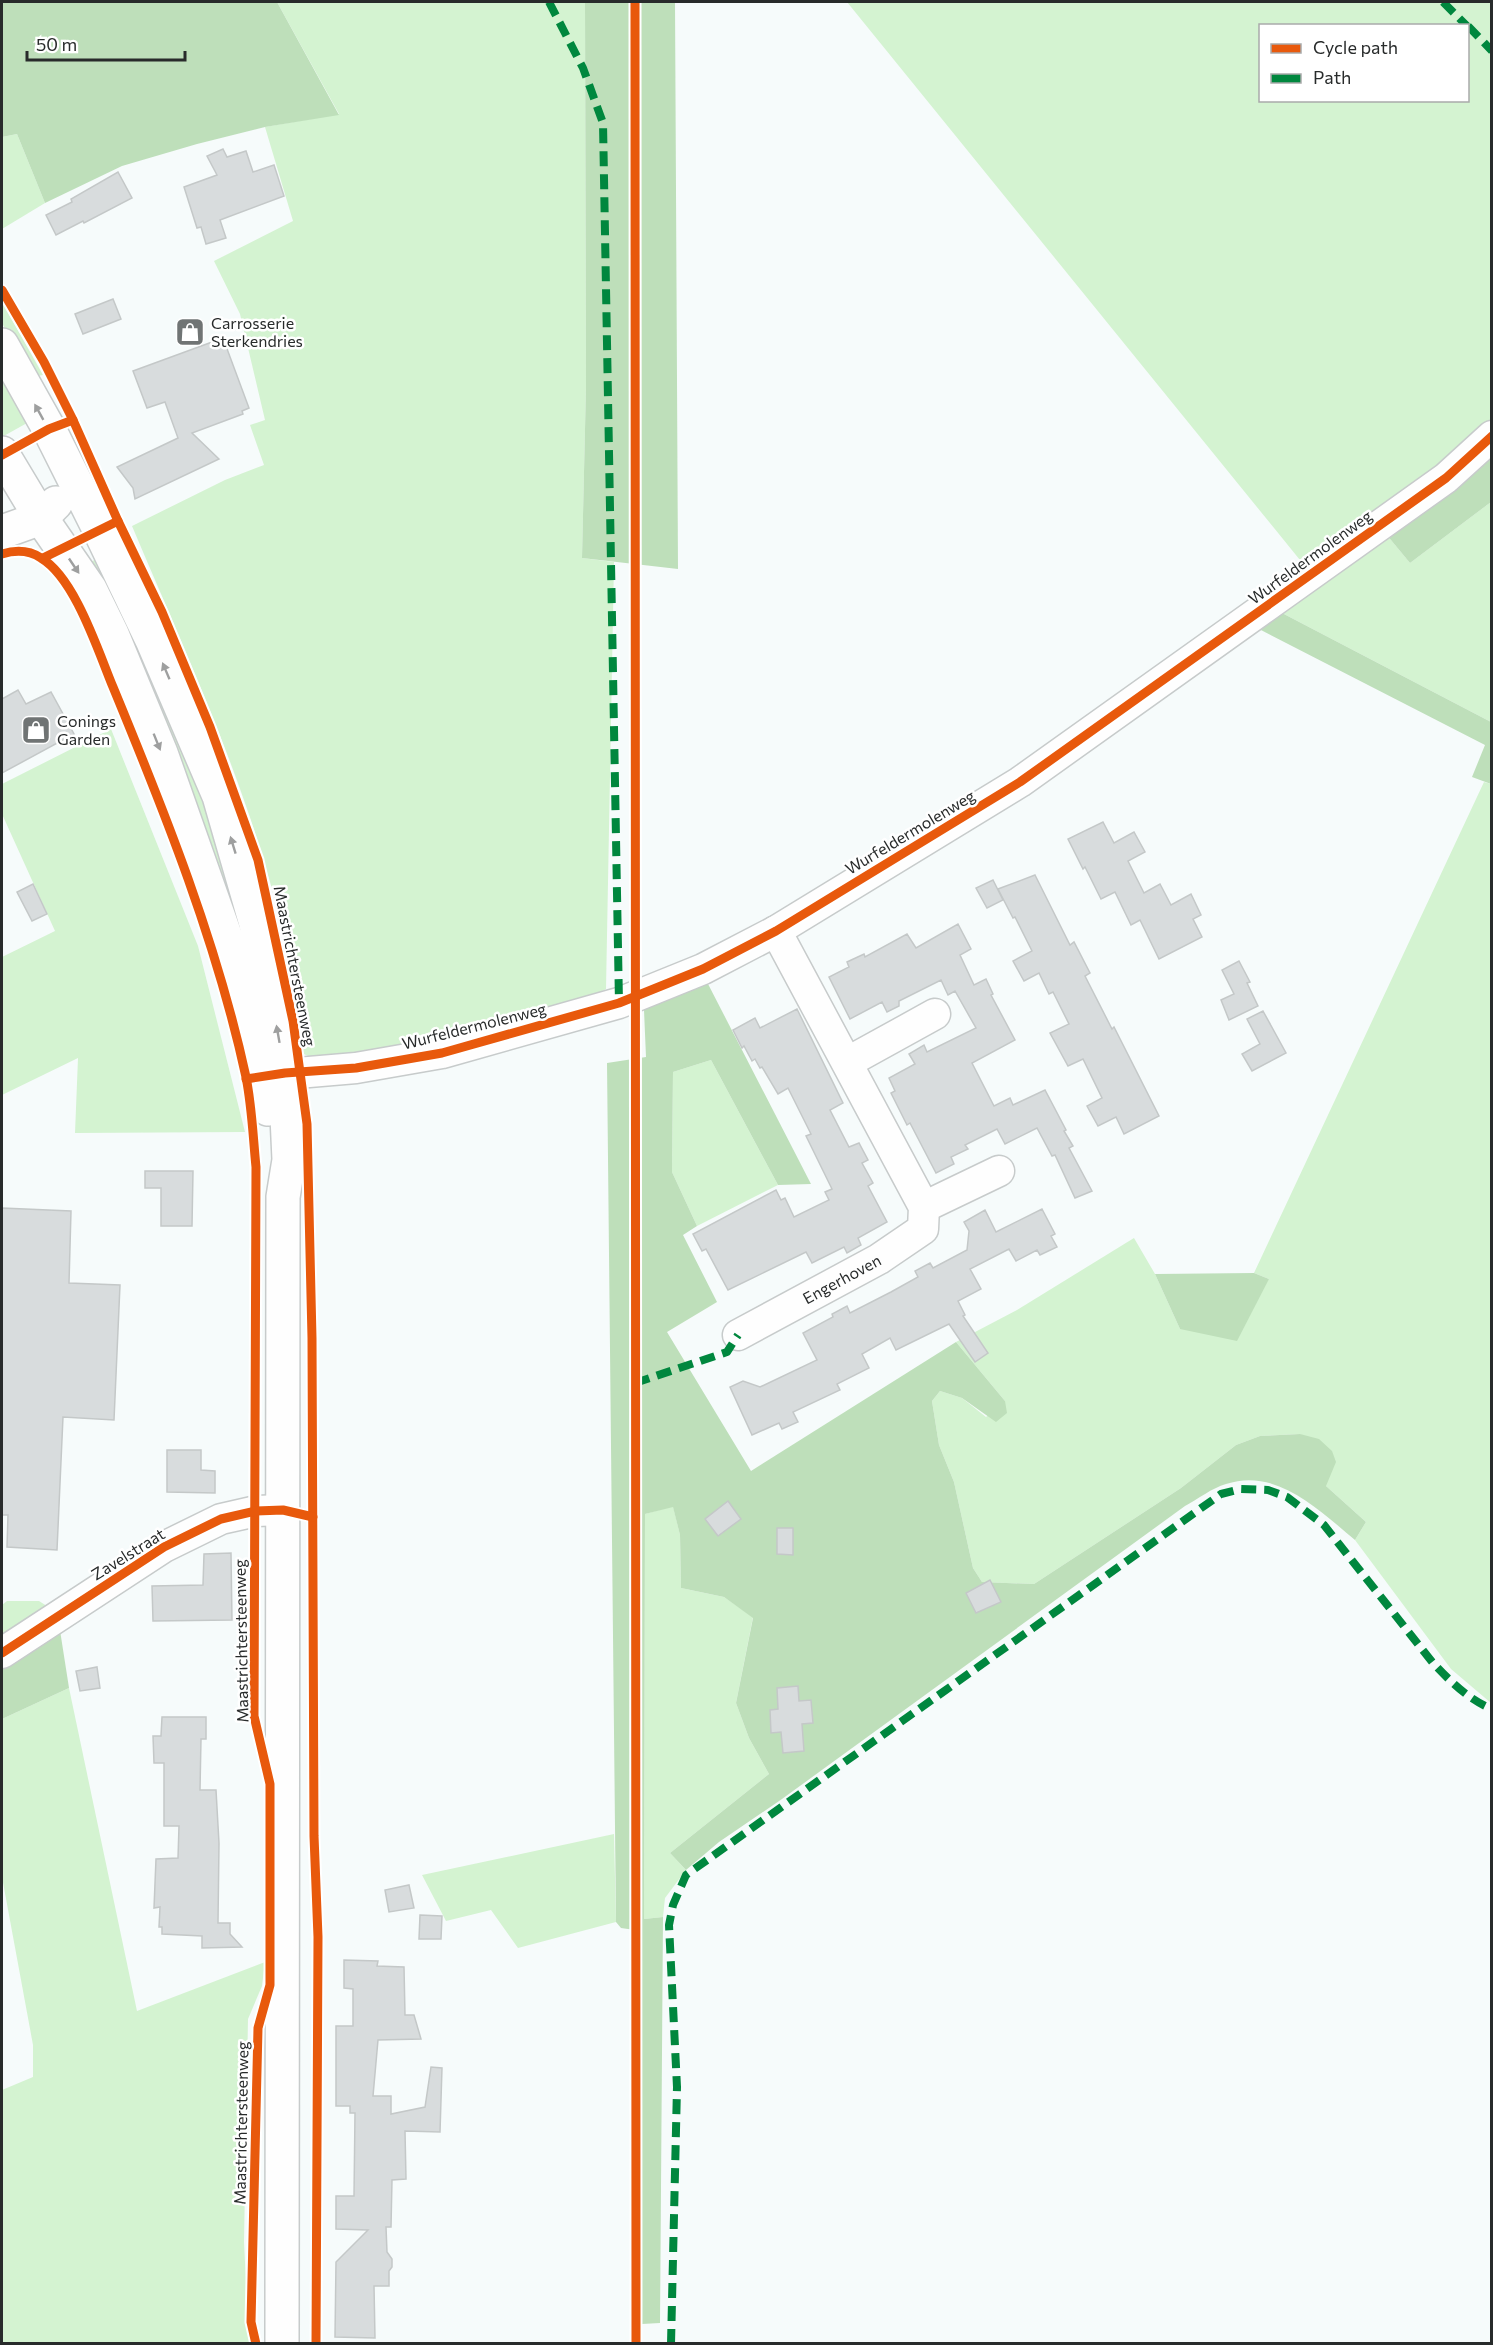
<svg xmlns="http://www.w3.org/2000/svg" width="1493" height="2345" font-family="Commissioner,sans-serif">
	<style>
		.green { fill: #d4f3d1; fill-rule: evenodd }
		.forest { fill: #bedfba }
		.building { fill: #d8dcdd; stroke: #c4c8c8; stroke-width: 1.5 }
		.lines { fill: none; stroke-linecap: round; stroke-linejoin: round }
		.minor-casing { stroke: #c7cbcb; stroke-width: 33 }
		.major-casing { stroke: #c7cbcb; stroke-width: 36 }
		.minor { stroke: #fefefe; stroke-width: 30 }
		.major { stroke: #fefefe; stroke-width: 33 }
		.quiet { stroke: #00873e; stroke-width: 8; stroke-dasharray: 15 8; stroke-linecap: butt }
		.cycleway-casing { stroke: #fff; stroke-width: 13 }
		.cycleway { stroke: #e8590c; stroke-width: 9 }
		.oneway { fill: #9e9f9f }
		.labels { text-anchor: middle; stroke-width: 5; stroke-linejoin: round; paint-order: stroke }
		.poi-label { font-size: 16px; fill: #282b2b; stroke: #fff; text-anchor: start }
		.street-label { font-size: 16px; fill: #282b2b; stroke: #fff }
	</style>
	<rect width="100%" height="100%" fill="#f6fbfb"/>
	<g class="green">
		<path d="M 277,2 L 585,2 L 586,386 L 582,558 L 614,562 L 606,989 L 557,1014 L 371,1054 L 311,1057 L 301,1053 C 296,1016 293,977 285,941 C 253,797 189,661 132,526 L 225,480 L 264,465 L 250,425 L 265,420 L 240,314 L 214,261 L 293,221 L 265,127 L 339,114 Z"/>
		<path d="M 847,2 L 1491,2 L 1491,422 L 1430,474 L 1304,565 ZM 1260,26 L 1468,26 L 1468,100 L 1260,100 Z"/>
		<path d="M 17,134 L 45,203 L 2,229 L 2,137 Z"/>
		<path d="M 2,302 L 43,375 L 32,377 L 2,323 Z"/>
		<path d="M 2,357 L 36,418 L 2,437 Z"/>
		<path d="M 1491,502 L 1491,722 L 1282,613 L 1386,534 L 1410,563 Z"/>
		<path d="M 100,557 L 177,727 L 243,900 L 224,906 L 85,565 Z"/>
		<path d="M 111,729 L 198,946 L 245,1132 L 75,1133 L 78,1058 L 2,1095 L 2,957 L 55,931 L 2,814 L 2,784 Z"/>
		<path d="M 1484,782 L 1491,784 L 1491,1703 L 1451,1669 L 1355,1540 L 1366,1522 L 1326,1486 L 1300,1434 L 1260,1436 L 1236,1445 L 1181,1488 L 1034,1584 L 982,1582 L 973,1568 L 954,1482 L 939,1445 L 932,1401 L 940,1391 L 962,1398 L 986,1417 L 1005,1401 L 956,1342 L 1017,1310 L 1134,1238 L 1155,1274 L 1180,1329 L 1269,1279 L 1254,1273 Z"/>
		<path d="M 711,1060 L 778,1185 L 697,1226 L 672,1172 L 673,1072 Z"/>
		<path d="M 673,1506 L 680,1535 L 681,1588 L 724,1597 L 753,1617 L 736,1703 L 749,1738 L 769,1774 L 670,1853 L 686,1870 L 665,1898 L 663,1917 L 644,1919 L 645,1514 Z"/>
		<path d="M 7,1601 L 39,1601 L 50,1608 L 2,1642 L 2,1605 Z"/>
		<path d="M 69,1688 L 137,2011 L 265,1962 L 262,1986 L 248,2019 L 244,2242 L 249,2343 L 2,2343 L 2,2090 L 33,2077 L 33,2045 L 2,1877 L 2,1719 Z"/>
		<path d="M 614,1834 L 616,1922 L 518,1948 L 491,1910 L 446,1921 L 422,1875 Z"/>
	</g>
	<g class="forest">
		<path d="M 2,2 L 277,2 L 339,115 L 265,127 L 197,144 L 122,166 L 45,203 L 17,134 L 2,137 Z"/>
		<path d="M 585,2 L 675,2 L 678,569 L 582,558 L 586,386 Z"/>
		<path d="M 1491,451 L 1491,502 L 1410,563 L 1386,534 Z"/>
		<path d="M 1282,613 L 1491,722 L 1491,784 L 1472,777 L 1485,745 L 1259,629 Z"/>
		<path d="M 707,982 L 811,1184 L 778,1185 L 711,1060 L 673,1072 L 672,1172 L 697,1226 L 683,1235 L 717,1302 L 667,1332 L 751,1471 L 956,1342 L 1005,1401 L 1007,1413 L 996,1422 L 962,1398 L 940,1391 L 932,1401 L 939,1445 L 954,1482 L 973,1568 L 982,1582 L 1034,1584 L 1181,1488 L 1236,1445 L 1260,1436 L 1300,1434 L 1319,1439 L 1332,1451 L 1336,1462 L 1326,1486 L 1366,1522 L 1355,1540 C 1319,1510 1276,1467 1226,1484 C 1212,1488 1198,1499 1185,1506 L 782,1799 L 719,1842 L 686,1870 L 670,1853 L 769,1774 L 749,1738 L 736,1703 L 753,1618 L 724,1597 L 681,1588 L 680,1535 L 673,1507 L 645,1514 L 644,1919 L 663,1917 L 660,2323 L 642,2324 L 642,1931 L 621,1928 L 616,1922 L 607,1063 L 646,1057 L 644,1010 Z"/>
		<path d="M 1254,1273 L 1269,1279 L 1237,1341 L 1180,1329 L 1155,1274 Z"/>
		<path d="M 59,1624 L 69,1688 L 2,1719 L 2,1663 Z"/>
	</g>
	<g class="building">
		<path d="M 223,149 L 227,157 L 246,151 L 253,172 L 274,165 L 284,196 L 220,220 L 226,238 L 206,244 L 201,227 L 197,228 L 184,187 L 217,175 L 207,156 Z"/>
		<path d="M 118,172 L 132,198 L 84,223 L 83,221 L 56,235 L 46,215 L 72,202 L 71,199 Z"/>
		<path d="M 113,299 L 121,319 L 83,334 L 75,314 Z"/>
		<path d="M 223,338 L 249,408 L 242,411 L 243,414 L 192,433 L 219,459 L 135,499 L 133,488 L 117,467 L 178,438 L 165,402 L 147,408 L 133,371 Z"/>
		<path d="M 18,690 L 26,704 L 51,692 L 74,734 L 2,773 L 2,699 Z"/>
		<path d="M 1103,822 L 1114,843 L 1134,832 L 1145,852 L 1128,861 L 1144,893 L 1160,884 L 1171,905 L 1191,894 L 1201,915 L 1193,919 L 1202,937 L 1159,959 L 1140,920 L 1131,925 L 1115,892 L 1101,899 L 1085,867 L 1083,869 L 1068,839 Z"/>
		<path d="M 1035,875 L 1070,945 L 1074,942 L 1090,973 L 1085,976 L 1112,1029 L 1114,1027 L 1159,1116 L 1124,1134 L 1116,1117 L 1098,1126 L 1087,1106 L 1102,1098 L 1083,1059 L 1068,1066 L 1050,1033 L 1069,1024 L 1053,992 L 1049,994 L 1039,973 L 1024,981 L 1013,961 L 1032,951 L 1015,917 L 1013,918 L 998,889 Z"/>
		<path d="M 993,880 L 1003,900 L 987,908 L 976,888 Z"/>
		<path d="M 33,884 L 47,914 L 32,921 L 17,892 Z"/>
		<path d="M 958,924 L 971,949 L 960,955 L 974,985 L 986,979 L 993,994 L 991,995 L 1015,1040 L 972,1063 L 994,1106 L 1010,1098 L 1013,1105 L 1045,1090 L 1066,1130 L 1064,1131 L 1073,1146 L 1069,1148 L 1092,1191 L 1075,1198 L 1055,1155 L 1052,1156 L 1037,1128 L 1005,1144 L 997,1129 L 965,1145 L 968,1149 L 951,1157 L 954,1164 L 936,1173 L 910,1123 L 907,1125 L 891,1093 L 895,1091 L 889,1078 L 915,1064 L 909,1054 L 924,1045 L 927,1052 L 976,1028 L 955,991 L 948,995 L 941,980 L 899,1001 L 899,1006 L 887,1012 L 882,1002 L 850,1019 L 829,977 L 849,967 L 847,962 L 864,954 L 865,957 L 907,934 L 916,948 Z"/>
		<path d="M 1239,961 L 1250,982 L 1247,983 L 1258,1006 L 1229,1020 L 1221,1000 L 1234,994 L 1222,970 Z"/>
		<path d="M 797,1009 L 843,1103 L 830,1110 L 849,1147 L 859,1143 L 868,1160 L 862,1163 L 873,1183 L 868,1186 L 887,1222 L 858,1238 L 861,1245 L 847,1253 L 844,1247 L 812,1263 L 806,1252 L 728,1290 L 706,1249 L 702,1251 L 693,1234 L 776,1190 L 781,1200 L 785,1198 L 794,1217 L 829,1200 L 825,1192 L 832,1189 L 806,1136 L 811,1134 L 788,1088 L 778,1094 L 762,1067 L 760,1068 L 755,1059 L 752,1061 L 744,1046 L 742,1048 L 733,1030 L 755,1018 L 760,1028 Z"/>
		<path d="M 1263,1011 L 1286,1053 L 1252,1071 L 1242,1054 L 1260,1044 L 1247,1019 Z"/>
		<path d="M 145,1171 L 193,1171 L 192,1226 L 161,1226 L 161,1188 L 145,1188 Z"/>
		<path d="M 2,1208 L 71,1211 L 69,1283 L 120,1285 L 114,1420 L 63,1417 L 57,1550 L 7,1547 L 8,1515 L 2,1515 Z"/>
		<path d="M 1042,1209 L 1055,1234 L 1051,1236 L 1057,1247 L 1040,1255 L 1037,1250 L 1016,1261 L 1009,1249 L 970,1269 L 981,1289 L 958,1301 L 965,1315 L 963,1316 L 988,1353 L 975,1362 L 949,1324 L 896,1350 L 890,1338 L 862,1354 L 869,1368 L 837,1384 L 840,1390 L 793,1412 L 798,1422 L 782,1429 L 779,1423 L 752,1435 L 730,1387 L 743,1381 L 760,1387 L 817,1360 L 803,1333 L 833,1317 L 832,1314 L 847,1306 L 850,1313 L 891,1292 L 918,1277 L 915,1271 L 930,1263 L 933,1268 L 967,1250 L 969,1231 L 964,1222 L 985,1210 L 996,1232 Z"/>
		<path d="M 167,1450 L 201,1450 L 201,1470 L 215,1471 L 215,1493 L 167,1492 Z"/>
		<path d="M 728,1501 L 741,1519 L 718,1536 L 705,1519 Z"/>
		<path d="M 777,1528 L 793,1528 L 793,1555 L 777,1554 Z"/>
		<path d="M 231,1553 L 232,1620 L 153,1621 L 152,1586 L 203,1585 L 204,1554 Z"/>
		<path d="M 990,1580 L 1001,1602 L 976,1613 L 966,1593 Z"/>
		<path d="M 97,1667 L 100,1688 L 80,1691 L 76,1671 Z"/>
		<path d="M 798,1686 L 799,1701 L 811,1700 L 813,1723 L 802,1724 L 804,1751 L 783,1753 L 781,1732 L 771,1733 L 770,1710 L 778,1709 L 777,1688 Z"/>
		<path d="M 162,1717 L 206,1717 L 206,1739 L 201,1739 L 200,1790 L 216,1790 L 219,1843 L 218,1923 L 230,1923 L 230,1934 L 242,1947 L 202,1948 L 202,1936 L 162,1934 L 162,1927 L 159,1927 L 160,1907 L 154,1908 L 156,1859 L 178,1858 L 179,1826 L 164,1826 L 164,1763 L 154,1763 L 153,1736 L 161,1736 Z"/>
		<path d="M 409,1885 L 414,1908 L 389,1912 L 385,1890 Z"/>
		<path d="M 420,1915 L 442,1916 L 441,1939 L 419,1939 Z"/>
		<path d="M 344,1960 L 378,1961 L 377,1966 L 404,1967 L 405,2015 L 414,2015 L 421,2039 L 378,2040 L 373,2096 L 391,2096 L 391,2114 L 425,2107 L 431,2067 L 442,2068 L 440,2132 L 405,2131 L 406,2179 L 392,2180 L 391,2227 L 386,2227 L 387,2252 L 392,2259 L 392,2267 L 389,2271 L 389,2286 L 374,2286 L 375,2338 L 335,2337 L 336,2262 L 368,2230 L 336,2229 L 336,2196 L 354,2196 L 355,2113 L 350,2113 L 350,2106 L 336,2106 L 336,2026 L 353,2026 L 353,1989 L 344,1988 Z"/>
	</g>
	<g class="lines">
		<g class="minor-casing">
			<g id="minor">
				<path d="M 848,1062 L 935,1014"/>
				<path d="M 262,1076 L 356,1068 L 442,1053 L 619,1003 L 703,969 L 776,931 L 1020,782 L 1446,478 L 1492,436"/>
				<path d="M 924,1207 L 999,1171"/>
				<path id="s1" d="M 738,1335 L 879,1259 L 923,1229 L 924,1207 L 776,931"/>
				<path d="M 2,1653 L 164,1547 L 221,1519 L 256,1511 L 283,1510"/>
			</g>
		</g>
		<g class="major-casing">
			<g id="major">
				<path d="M 2,345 L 49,429 L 99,529 L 153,642 L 219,796 L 256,924 L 285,1073 L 289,1160 L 283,1197 L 282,2344"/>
				<path d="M 2,453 L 41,518 L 90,589 L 112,634 L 161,753 L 231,952 L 252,1026 L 268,1109"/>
				<path d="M 2,532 L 41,518 L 56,503"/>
			</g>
		</g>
		<use href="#minor" class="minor"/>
		<use href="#major" class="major"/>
		<g class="quiet">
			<path d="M 549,2 L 583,68 L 603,123 L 619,1003"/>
			<path d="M 1443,2 L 1467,26"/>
			<path d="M 1468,26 L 1492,51"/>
			<path d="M 635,1383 L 727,1352 L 738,1335"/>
			<path d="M 671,2344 L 677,2087 L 669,1925 L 673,1905 L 686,1875 L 1221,1494 L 1241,1489 L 1268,1490 L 1287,1497 L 1324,1525 L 1433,1663 C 1450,1681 1469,1700 1492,1709"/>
		</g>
		<g class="cycleway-casing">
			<g id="cycleway">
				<path d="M 635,2 L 636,2344"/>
				<path d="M 2,290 L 44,362 L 73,420 L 118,521 L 162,612 L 210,727 L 258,860 L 293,1021 L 307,1124 L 312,1338 L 314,1836 L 318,1937 L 316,2344"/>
				<path d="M 2,455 L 49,429 L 73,420"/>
				<path d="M 2,554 C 15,550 29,550 41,558 C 75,578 98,651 113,687 C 165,813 217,943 246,1077 C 252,1107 253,1137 256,1167 L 254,1716 L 270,1784 L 270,1985 L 258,2028 L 251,2322 L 256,2344"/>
				<path d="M 43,558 L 118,521"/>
				<path d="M 246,1079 L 285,1073 L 356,1068 L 442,1053 L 619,1003 L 703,969 L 776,931 L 1020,782 L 1446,478 L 1492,436"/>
				<path d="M 2,1653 L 164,1547 L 221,1519 L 256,1511 L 283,1510 L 313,1517"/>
			</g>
		</g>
		<use href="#cycleway" class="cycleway"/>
	</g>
	<defs><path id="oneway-solid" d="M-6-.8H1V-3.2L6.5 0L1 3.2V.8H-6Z" transform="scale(1.5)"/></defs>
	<g class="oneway">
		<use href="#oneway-solid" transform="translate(39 412) rotate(-119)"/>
		<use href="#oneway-solid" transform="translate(74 566) rotate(56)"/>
		<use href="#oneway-solid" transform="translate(166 671) rotate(-113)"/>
		<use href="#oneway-solid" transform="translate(157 742) rotate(68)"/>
		<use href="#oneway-solid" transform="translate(233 845) rotate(-107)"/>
		<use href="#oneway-solid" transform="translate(278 1034) rotate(-100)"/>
	</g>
	<defs>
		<g id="shop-square" transform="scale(1.5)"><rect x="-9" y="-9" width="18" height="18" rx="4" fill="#707474" stroke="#fff"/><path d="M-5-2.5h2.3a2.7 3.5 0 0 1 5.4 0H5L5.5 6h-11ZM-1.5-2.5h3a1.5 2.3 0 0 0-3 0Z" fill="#fff"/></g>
	</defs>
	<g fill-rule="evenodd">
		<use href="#shop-square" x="190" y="332"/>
		<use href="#shop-square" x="36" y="730"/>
	</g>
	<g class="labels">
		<g class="poi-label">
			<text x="211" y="329">Carrosserie<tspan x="211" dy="18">Sterkendries</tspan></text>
			<text x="57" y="727">Conings<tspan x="57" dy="18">Garden</tspan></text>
		</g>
		<g class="street-label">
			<text transform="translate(1310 557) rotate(-36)" y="6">Wurfeldermolenweg</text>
			<text transform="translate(910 832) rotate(-31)" y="6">Wurfeldermolenweg</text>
			<text transform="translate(295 966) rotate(79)" y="6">Maastrichtersteenweg</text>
			<text transform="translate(474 1026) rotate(-14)" y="6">Wurfeldermolenweg</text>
			<text dy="6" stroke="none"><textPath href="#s1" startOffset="118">Engerhoven</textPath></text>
			<text transform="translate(128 1554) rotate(-32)" y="6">Zavelstraat</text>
			<text transform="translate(241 1641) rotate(-91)" y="6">Maastrichtersteenweg</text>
			<text transform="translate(241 2123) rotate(-89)" y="6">Maastrichtersteenweg</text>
		</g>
	</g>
	<rect width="1493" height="2345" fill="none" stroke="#282b2b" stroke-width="6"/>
	<rect x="1259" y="24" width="210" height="78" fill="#ffffff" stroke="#a9aaaa" stroke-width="1.5"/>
	<rect x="1271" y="44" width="30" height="9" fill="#e8590c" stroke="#a9aaaa" stroke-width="1.5"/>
	<text x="1313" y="54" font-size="18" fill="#282b2b">Cycle path</text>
	<rect x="1271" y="74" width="30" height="9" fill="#00873e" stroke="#a9aaaa" stroke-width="1.5"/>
	<text x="1313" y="84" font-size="18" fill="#282b2b">Path</text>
	<path d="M27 51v9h158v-9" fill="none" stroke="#282b2b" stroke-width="3"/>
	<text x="36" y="51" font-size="18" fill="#282b2b" stroke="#ffffff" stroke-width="4.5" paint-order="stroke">50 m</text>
</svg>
